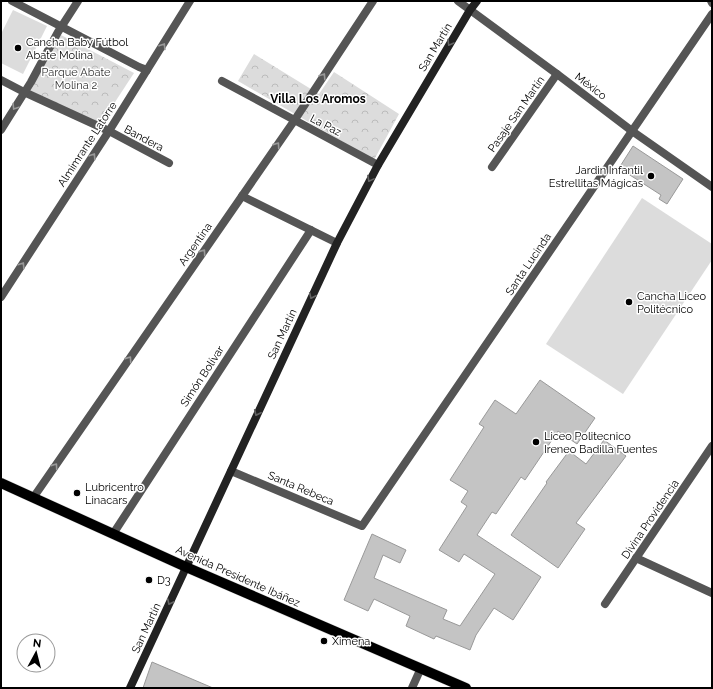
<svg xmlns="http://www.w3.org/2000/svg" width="713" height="689" font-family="Raleway,sans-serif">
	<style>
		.grass { fill: #dcdcdc }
		.park { fill: url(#park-crowns) }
		.building { fill: #c4c4c4; stroke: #999 }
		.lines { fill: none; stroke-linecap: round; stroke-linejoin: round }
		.primary-casing { stroke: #dbdbdb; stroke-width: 11 }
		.street { stroke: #555; stroke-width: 8 }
		.secondary { stroke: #222; stroke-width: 8 }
		.primary { stroke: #000; stroke-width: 10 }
		.oneway { stroke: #646464 }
		.oneway2 { stroke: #999 }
		.poi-dot { fill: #000; stroke: #fff; stroke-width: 1.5 }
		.labels { text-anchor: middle; stroke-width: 3; stroke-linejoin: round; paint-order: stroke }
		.poi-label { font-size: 11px; fill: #000; stroke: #fff; text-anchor: start }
		.street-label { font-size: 11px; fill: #000; stroke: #fff }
		.park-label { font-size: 11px; fill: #333; stroke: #fff }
		.neighbourhood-label { font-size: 12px; font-weight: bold; fill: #000; stroke: #fff }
	</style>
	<defs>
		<pattern id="park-crowns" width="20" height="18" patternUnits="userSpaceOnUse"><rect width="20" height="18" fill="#dcdcdc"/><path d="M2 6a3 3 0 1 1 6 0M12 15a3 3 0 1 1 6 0" fill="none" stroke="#bbb"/></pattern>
	</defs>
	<rect width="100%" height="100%" fill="#fff"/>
	<g class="grass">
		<path d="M 13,10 L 47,26 L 23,74 L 1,63 L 1,34 Z"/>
		<path d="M 642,198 L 712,244 L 712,260 L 623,394 L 546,344 Z"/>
	</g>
	<g class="park">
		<path d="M 61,35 L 134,73 L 100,125 L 27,90 Z"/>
		<path d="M 254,54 L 319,94 L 334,72 L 399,114 L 374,160 L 238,81 Z"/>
	</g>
	<g class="building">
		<path d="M 633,146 L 683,179 L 667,204 L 659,199 L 661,195 L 619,168 Z"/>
		<path d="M 540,380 L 595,418 L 577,444 L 558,431 L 525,480 L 521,477 L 496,514 L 492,512 L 477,535 L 541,577 L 513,620 L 494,608 L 476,635 L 470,650 L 436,636 L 434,639 L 406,626 L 410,616 L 374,599 L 368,611 L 344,600 L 372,534 L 406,550 L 400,563 L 383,555 L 374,578 L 447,610 L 443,619 L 460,626 L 495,574 L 464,554 L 459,562 L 439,550 L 467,506 L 461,502 L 468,491 L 450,480 L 484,427 L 479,424 L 495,400 L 516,414 Z"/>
		<path d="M 604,440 L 626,456 L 576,523 L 585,529 L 558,568 L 511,535 L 547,483 L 546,482 L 569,451 L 586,464 Z"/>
		<path d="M 152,662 L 213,688 L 143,688 Z"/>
	</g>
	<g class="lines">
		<g class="primary-casing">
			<path id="primary" d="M 1,483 L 186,567 L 466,688"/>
		</g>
		<g class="street">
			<path d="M 12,1 L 139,67 L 147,70"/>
			<path d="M 458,1 L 557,74 L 632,131 L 712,187"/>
			<path d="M 711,1 L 712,3"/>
			<path d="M 1,80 L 24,92 L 109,131 L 169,163"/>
			<path d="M 222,81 L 378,165"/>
			<path d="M 1,130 L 31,82 L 58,32 L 78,1"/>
			<path d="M 492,167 L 557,74"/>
			<path d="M 242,196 L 337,243"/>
			<path d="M 1,297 L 109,131 L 190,1"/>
			<path d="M 231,471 L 362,526 L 712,14"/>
			<path d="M 33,498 L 294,121 L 373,1"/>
			<path d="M 113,534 L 311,230"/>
			<path d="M 636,558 L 712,593"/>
			<path d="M 605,604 L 712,446"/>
			<path d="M 412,688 L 421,668"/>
		</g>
		<path class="secondary" d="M 130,688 L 337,243 L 378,165 L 470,10 L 477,1"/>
		<use href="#primary" class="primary"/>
	</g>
	<defs><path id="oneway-chevron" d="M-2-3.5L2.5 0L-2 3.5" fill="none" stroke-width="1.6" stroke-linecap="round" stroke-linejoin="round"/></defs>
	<g class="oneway">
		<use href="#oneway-chevron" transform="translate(450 43) rotate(121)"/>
		<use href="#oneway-chevron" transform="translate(370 179) rotate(118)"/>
		<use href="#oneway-chevron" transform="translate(312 296) rotate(115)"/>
		<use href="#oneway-chevron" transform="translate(257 413) rotate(115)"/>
		<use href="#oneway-chevron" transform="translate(170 602) rotate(115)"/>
	</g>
	<g class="oneway2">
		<use href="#oneway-chevron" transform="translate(163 46) rotate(-58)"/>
		<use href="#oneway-chevron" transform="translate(323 76) rotate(-57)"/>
		<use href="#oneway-chevron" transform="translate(15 107) rotate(122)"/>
		<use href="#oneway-chevron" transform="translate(277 145) rotate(-55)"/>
		<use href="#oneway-chevron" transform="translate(93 156) rotate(-57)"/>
		<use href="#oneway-chevron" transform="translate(203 252) rotate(-55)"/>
		<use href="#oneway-chevron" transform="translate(22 265) rotate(-57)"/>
		<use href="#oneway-chevron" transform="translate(129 359) rotate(-55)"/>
		<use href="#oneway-chevron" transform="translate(55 466) rotate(-55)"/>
	</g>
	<g class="poi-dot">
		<circle cx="18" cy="48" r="4"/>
		<circle cx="651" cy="176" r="4"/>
		<circle cx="629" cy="302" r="4"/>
		<circle cx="536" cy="442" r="4"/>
		<circle cx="77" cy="493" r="4"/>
		<circle cx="149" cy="580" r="4"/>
		<circle cx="324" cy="641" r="4"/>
	</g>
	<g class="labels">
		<g class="poi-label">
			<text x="26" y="46">Cancha Baby Fútbol<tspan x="26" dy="13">Abate Molina</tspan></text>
			<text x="643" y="174" text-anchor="end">Jardin Infantil<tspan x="643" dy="13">Estrellitas Mágicas</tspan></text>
			<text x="637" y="300">Cancha Liceo<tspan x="637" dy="13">Politécnico</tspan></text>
			<text x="544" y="440">Liceo Politecnico<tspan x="544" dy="13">Ireneo Badilla Fuentes</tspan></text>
			<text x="85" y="491">Lubricentro<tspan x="85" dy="13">Linacars</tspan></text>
			<text x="157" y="584">D3</text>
			<text x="332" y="645">Ximena</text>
		</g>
		<g class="street-label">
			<text transform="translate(435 47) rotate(-59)" y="4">San Martín</text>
			<text transform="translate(591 86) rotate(37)" y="4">México</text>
			<text transform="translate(516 114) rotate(-55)" y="4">Pasaje San Martín</text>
			<text transform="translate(326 125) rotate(28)" y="4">La Paz</text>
			<text transform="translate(144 138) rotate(28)" y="4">Bandera</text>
			<text transform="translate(87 144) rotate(-57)" y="4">Almimrante Latorre</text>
			<text transform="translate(195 244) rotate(-55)" y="4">Argentina</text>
			<text transform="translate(528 264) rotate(-56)" y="4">Santa Lucinda</text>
			<text transform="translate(282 334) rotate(-65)" y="4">San Martín</text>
			<text transform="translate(202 376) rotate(-57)" y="4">Simón Bolívar</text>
			<text transform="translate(301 488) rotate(23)" y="4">Santa Rebeca</text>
			<text transform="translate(650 519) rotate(-56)" y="4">Divina Providencia</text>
			<text transform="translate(238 576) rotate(24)" y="4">Avenida Presidente Ibáñez</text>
			<text transform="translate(146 628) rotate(-65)" y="4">San Martín</text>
		</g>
		<g class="park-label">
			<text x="76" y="76">Parque Abate<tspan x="76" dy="13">Molina 2</tspan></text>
		</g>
		<g class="neighbourhood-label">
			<text x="318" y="103">Villa Los Aromos</text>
		</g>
	</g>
	<rect width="713" height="689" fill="none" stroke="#000000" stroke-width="4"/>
	<g transform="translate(36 653) rotate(7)"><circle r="19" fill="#ffffff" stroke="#999999"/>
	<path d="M0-3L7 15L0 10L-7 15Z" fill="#000000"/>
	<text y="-6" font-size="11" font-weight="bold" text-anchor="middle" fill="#000000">N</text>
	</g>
</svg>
